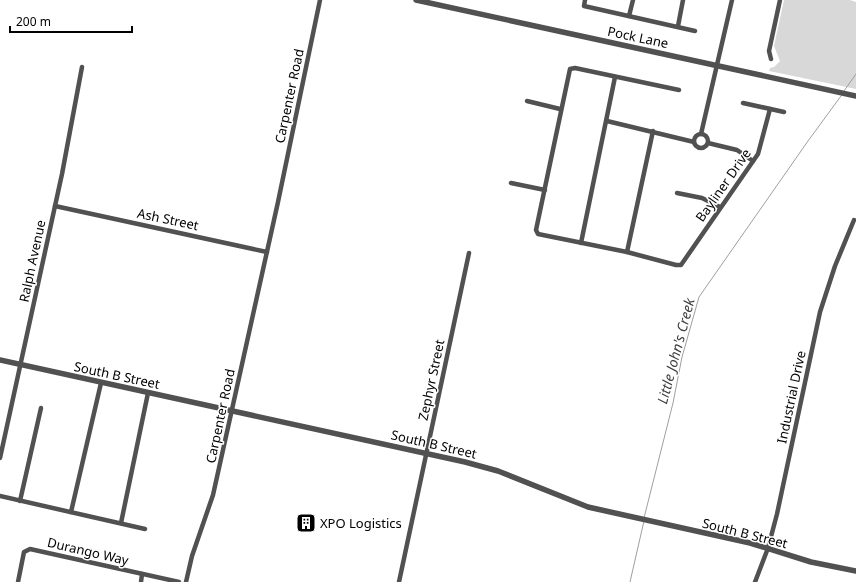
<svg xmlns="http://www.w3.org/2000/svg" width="856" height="582" font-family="'Noto Sans',sans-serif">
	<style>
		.green { fill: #d8d8d8 }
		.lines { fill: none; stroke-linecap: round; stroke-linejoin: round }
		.stream { stroke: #9f9f9f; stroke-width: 1 }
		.minor { stroke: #515151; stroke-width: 4.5 }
		.tertiary { stroke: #515151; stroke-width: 5.5 }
		.labels { text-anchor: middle; stroke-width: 3; stroke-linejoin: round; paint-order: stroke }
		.street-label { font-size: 13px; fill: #000; stroke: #fff }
		.poi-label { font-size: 13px; fill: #000; stroke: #fff; text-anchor: start }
		.water-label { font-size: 14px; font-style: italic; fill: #404040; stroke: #fff }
	</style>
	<rect width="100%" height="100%" fill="#fff"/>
	<path class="green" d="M 784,0 L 850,0 L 856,2 L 856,89 L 769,71 L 770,68 L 774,67 L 780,61 L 774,46 Z"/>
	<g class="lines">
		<g class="stream">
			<path d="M 844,91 L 856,74"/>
			<path d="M 644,518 L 673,403 L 682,357 L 699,297 L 808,141 L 841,96"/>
			<path d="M 630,582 L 644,521"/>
		</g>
		<g class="minor">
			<path d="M 585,0 L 584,6 L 695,31"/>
			<path d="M 629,16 L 633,0"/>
			<path d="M 678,26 L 683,0"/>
			<path d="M 771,59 L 769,51 L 780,0"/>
			<path d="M 679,90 L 575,68 L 570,69 L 536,230 L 538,234 L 627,252 L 676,265 L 681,265 L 758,154 L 770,109"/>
			<path d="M 527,101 L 560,109"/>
			<path d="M 743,103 L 784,112"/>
			<path d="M 607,121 L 694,142"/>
			<circle cx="701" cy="141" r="7"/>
			<path d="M 701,134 L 732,0"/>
			<path d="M 708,143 L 737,150 L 753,161"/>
			<path d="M 511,183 L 545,190"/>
			<path d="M 677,193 L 702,198 L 720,207"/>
			<path d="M 55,206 L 267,252"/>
			<path d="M 581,243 L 615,77"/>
			<path d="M 627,252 L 653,131"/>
			<path d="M 0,458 L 62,174 L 82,67"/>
			<path d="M 0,496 L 145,529"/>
			<path d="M 20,501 L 41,408"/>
			<path d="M 71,512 L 101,383"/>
			<path d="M 121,523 L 148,393"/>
			<path d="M 18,582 L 24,552 L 30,549 L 179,582"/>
			<path d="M 141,582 L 142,574"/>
			<path d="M 186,582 L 192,556 L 213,495 L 278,202 L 320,0"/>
			<path d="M 399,582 L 469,253"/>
			<path d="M 755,582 L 768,548 L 777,514 L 820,312 L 835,266 L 854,220"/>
		</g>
		<g class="tertiary">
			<path d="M 416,0 L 856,96"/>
			<path d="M 0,360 L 465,462 L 498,471 L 588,507 L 750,543 L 811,562 L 856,571"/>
		</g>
	</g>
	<defs>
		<g id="building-square" transform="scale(1)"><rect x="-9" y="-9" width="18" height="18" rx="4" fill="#000" stroke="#fff"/><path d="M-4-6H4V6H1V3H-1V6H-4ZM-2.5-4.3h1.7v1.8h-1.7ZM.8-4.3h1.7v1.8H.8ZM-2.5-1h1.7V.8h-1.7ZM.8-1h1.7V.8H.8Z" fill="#fff"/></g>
	</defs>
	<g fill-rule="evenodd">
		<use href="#building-square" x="306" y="523"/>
	</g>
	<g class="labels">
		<g class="street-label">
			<text transform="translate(638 37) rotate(12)" y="5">Pock Lane</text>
			<text transform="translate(289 96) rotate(-78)" y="5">Carpenter Road</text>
			<text transform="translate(723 185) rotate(-55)" y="5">Bayliner Drive</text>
			<text transform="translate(168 219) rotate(12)" y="5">Ash Street</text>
			<text transform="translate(32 261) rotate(-78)" y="5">Ralph Avenue</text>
			<text transform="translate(117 375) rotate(12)" y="5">South B Street</text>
			<text transform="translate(431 380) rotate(-78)" y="5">Zephyr Street</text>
			<text transform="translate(791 397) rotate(-78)" y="5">Industrial Drive</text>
			<text transform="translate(220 416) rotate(-78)" y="5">Carpenter Road</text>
			<text transform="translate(434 444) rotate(13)" y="5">South B Street</text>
			<text transform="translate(745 533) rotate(14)" y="5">South B Street</text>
			<text transform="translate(88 551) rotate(13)" y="5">Durango Way</text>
		</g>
		<g class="poi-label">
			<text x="320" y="528">XPO Logistics</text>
		</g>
		<g class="water-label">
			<text transform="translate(676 351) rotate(-75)" y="5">Little John's Creek</text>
		</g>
	</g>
	<path d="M10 26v6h122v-6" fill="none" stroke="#000000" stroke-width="2"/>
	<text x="16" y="26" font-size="12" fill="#000000" stroke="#ffffff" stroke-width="3" paint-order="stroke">200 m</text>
</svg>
